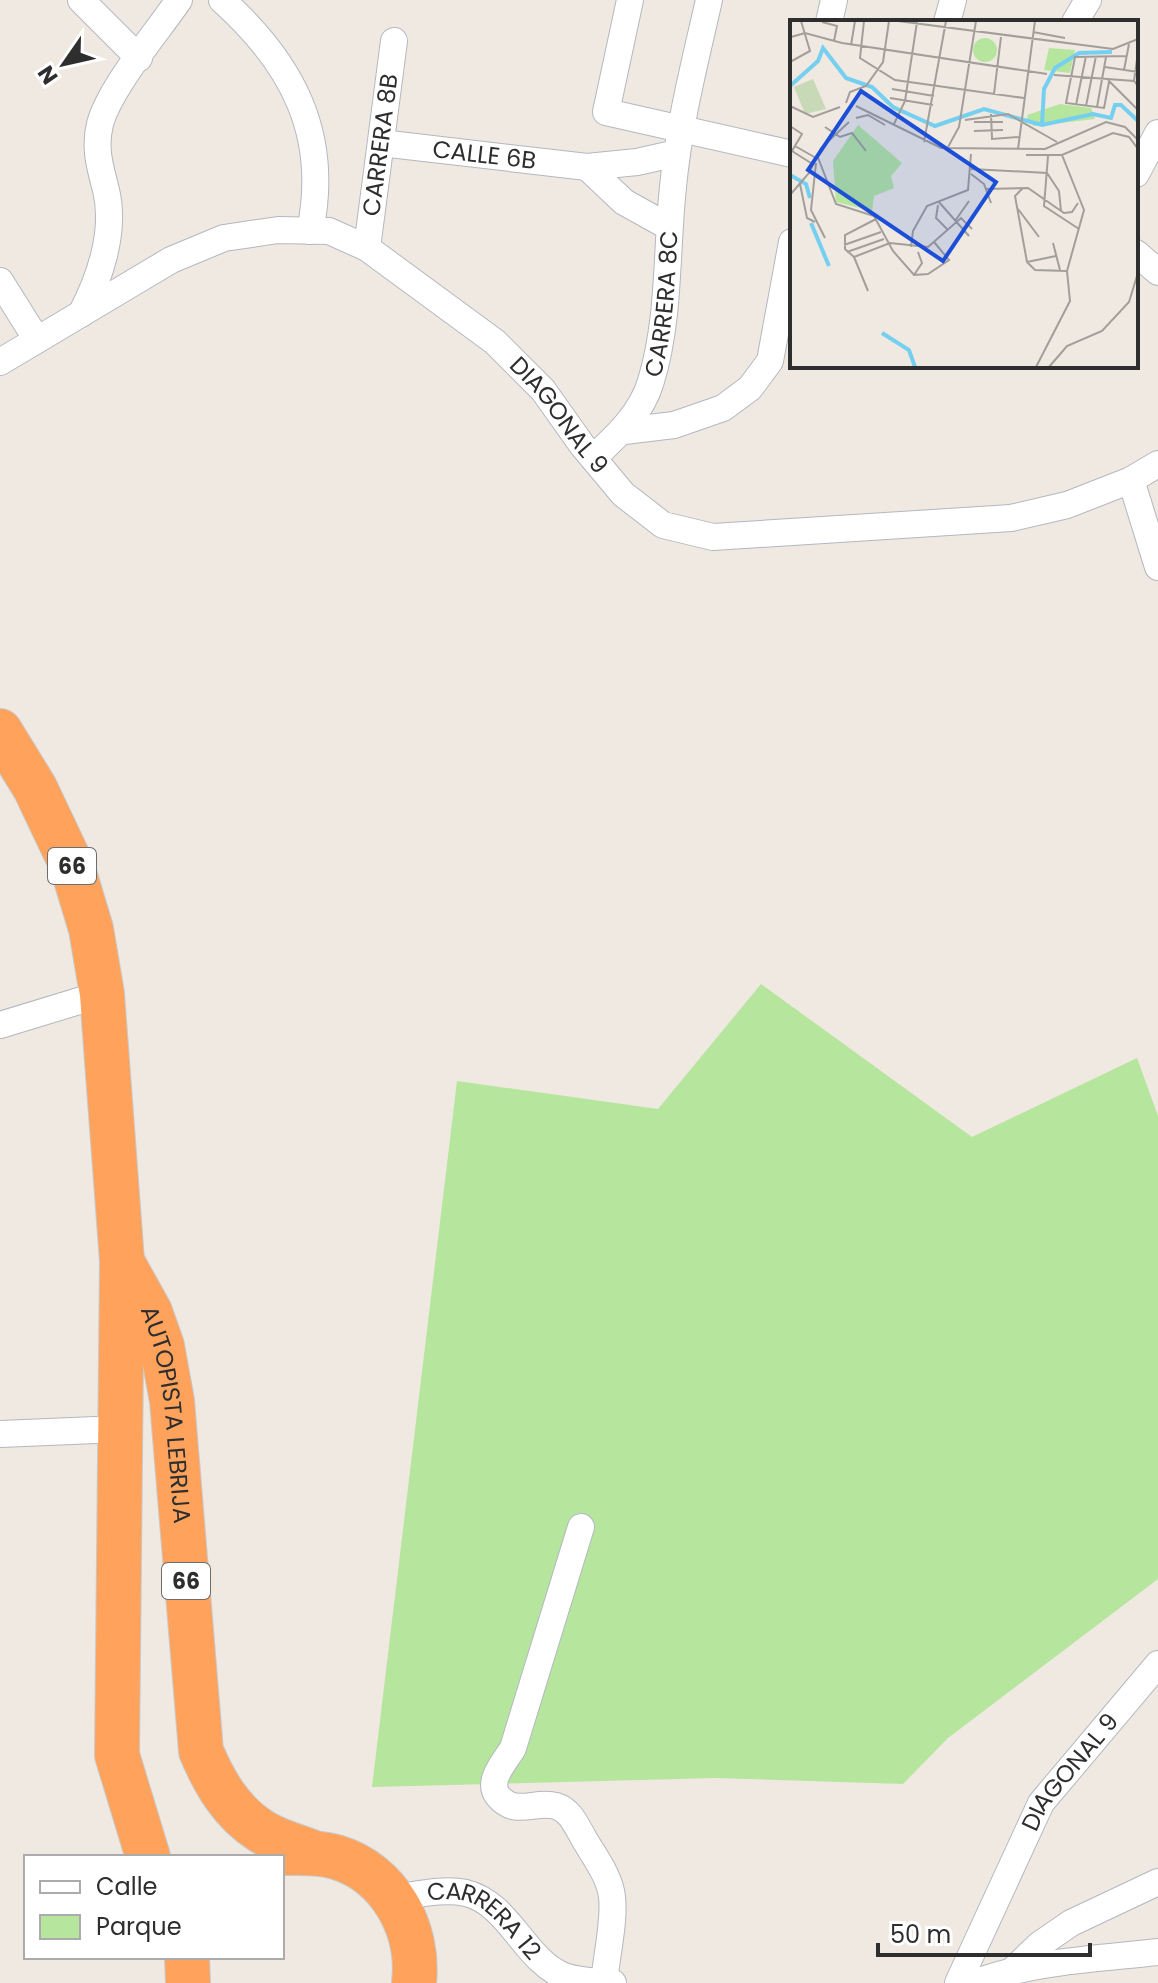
<svg xmlns="http://www.w3.org/2000/svg" width="1158" height="1983" font-family="Poppins,sans-serif">
	<style>
		.green { fill: #b6e59e }
		.lines { fill: none; stroke-linecap: round; stroke-linejoin: round }
		.street-casing { stroke: #b4b7c1; stroke-width: 28 }
		.highway-casing { stroke: #c9c9c9; stroke-width: 46 }
		.street { stroke: #fff; stroke-width: 26 }
		.highway { stroke: #ffa35c; stroke-width: 44 }
		.labels { text-anchor: middle; stroke-width: 8; stroke-linejoin: round; paint-order: stroke }
		.shield { fill: #fff; stroke: #6d6d6d; stroke-width: 2 }
		.shield-label { font-size: 22px; font-weight: bold; fill: #2e2e2e }
		.street-label { font-size: 24px; fill: #2e2e2e; stroke: #fff }
		.inset-river { fill: none; stroke: #75cff0; stroke-width: 4 }
		.inset-road { fill: none; stroke: #a29e99; stroke-width: 2 }
		.view { fill: #1d4ed8; fill-opacity: 0.15; stroke: #1d4ed8; stroke-width: 4 }
		.inset-edge { fill: none; stroke: #2e2e2e; stroke-width: 4 }
	</style>
	<rect width="100%" height="100%" fill="#efe9e1"/>
	<path class="green" d="M 761,984 L 972,1137 L 1137,1058 L 1158,1116 L 1158,1579 L 948,1738 L 903,1784 L 716,1778 L 372,1787 L 457,1081 L 658,1109 Z"/>
	<g class="lines">
		<g class="street-casing">
			<g id="street">
				<path d="M 81,0 L 139,58"/>
				<path d="M 222,0 C 293,64 330,135 310,231"/>
				<path d="M 630,0 L 606,112 L 792,154"/>
				<path d="M 829,22 L 834,0"/>
				<path d="M 947,22 L 953,0"/>
				<path d="M 1075,22 L 1088,0"/>
				<path id="s1" d="M 381,143 L 587,167 L 637,162 L 677,153"/>
				<path d="M 587,167 L 624,202 L 669,227"/>
				<path d="M 1136,174 L 1158,133"/>
				<path id="s2" d="M 367,248 L 394,41"/>
				<path d="M 1136,253 L 1158,272"/>
				<path d="M 0,281 L 37,340"/>
				<path d="M 81,314 C 100,278 116,231 106,190 C 100,167 94,148 100,124 C 109,89 157,32 179,0"/>
				<path id="s3" d="M 0,362 L 171,260 L 224,238 L 278,230 L 329,231 L 367,248 L 495,342 L 543,390 L 582,445 L 623,494 L 663,525 L 713,537 L 1011,518 L 1067,505 L 1131,480 L 1158,464"/>
				<path d="M 624,431 L 674,425 L 723,408 L 750,388 L 770,361 L 792,242"/>
				<path id="s4" d="M 593,458 C 616,437 642,413 651,381 C 670,319 666,251 673,187 C 679,123 695,62 709,0"/>
				<path d="M 1131,480 L 1158,567"/>
				<path d="M 0,1025 L 102,994"/>
				<path d="M 0,1434 L 120,1429"/>
				<path d="M 581,1527 L 513,1748 C 505,1762 486,1781 498,1796 C 515,1817 535,1800 556,1806 C 570,1810 576,1825 583,1837 C 593,1855 610,1876 612,1897 C 615,1921 606,1958 604,1983"/>
				<path id="s5" d="M 393,1898 C 416,1895 443,1888 466,1893 C 510,1904 524,1960 564,1976 C 578,1981 598,1982 613,1983"/>
				<path d="M 1011,1972 L 1039,1945 L 1071,1923 L 1158,1882"/>
				<path id="s6" d="M 958,1983 L 1041,1803 L 1158,1664"/>
				<path d="M 974,1983 C 1032,1961 1097,1959 1158,1952"/>
			</g>
		</g>
		<g class="highway-casing">
			<g id="highway">
				<path d="M 0,731 L 35,788 L 72,866 L 91,929 L 102,994 L 122,1261 L 117,1755 L 148,1857"/>
				<path id="s7" d="M 125,1267 L 150,1312 L 162,1346 L 172,1401 L 201,1751 C 214,1782 231,1812 261,1831 C 276,1841 297,1846 314,1853"/>
				<path d="M 287,1853 C 303,1853 320,1852 336,1857 C 390,1873 420,1929 414,1983"/>
				<path d="M 187,1957 L 188,1983"/>
			</g>
		</g>
		<use href="#street" class="street"/>
		<use href="#highway" class="highway"/>
	</g>
	<g class="labels">
		<g class="shield">
			<rect x="48" y="848" width="48" height="36" rx="6"/>
			<rect x="162" y="1563" width="48" height="36" rx="6"/>
		</g>
		<g class="shield-label">
			<text x="72" y="874">66</text>
			<text x="186" y="1589">66</text>
		</g>
		<g class="street-label">
			<text dy="8" stroke="none"><textPath href="#s2" startOffset="104">CARRERA 8B</textPath></text>
			<text dy="8" stroke="none"><textPath href="#s1" startOffset="104">CALLE 6B</textPath></text>
			<text dy="8" stroke="none"><textPath href="#s4" startOffset="176">CARRERA 8C</textPath></text>
			<text dy="8" stroke="none"><textPath href="#s3" startOffset="660">DIAGONAL 9</textPath></text>
			<text dy="8" stroke="none"><textPath href="#s7" startOffset="156">AUTOPISTA LEBRIJA</textPath></text>
			<text dy="8" stroke="none"><textPath href="#s6" startOffset="240">DIAGONAL 9</textPath></text>
			<text dy="8" stroke="none"><textPath href="#s5" startOffset="102">CARRERA 12</textPath></text>
		</g>
	</g>
	<g transform="translate(790 20)">
		<rect width="348" height="348" fill="#efe9e1"/>
		<path d="M183 30a12 12 0 1 1 24 0a12 12 0 1 1-24 0ZM 259,28 L 285,30 L 280,53 L 254,50 ZM 270,84 L 301,88 L 305,99 L 244,106 L 238,102 L 237,95 ZM 68,105 L 112,143 L 101,156 L 104,168 L 84,176 L 82,191 L 46,182 L 43,141 Z" fill="#b6e59e"/>
		<path d="M 23,59 L 36,89 L 15,94 L 4,67 Z" fill="#c8d9b8"/>
		<path class="inset-river" d="M 0,66 L 28,41 L 33,28 L 56,58 L 82,67 L 103,87 L 145,106 L 194,89 L 252,105 L 303,94 L 321,98 L 325,85 L 331,85 L 348,101M 252,105 L 254,69 L 265,48 L 289,33 L 322,32M 0,155 L 16,164 L 20,178M 21,203 L 39,246M 92,313 L 119,330 L 125,347"/>
		<path class="inset-road" d="M 74,1 L 70,38 L 105,60 L 234,78M 108,1 L 323,29 L 348,19M 32,2 L 47,6 L 44,21M 243,12 L 275,18M 1,17 L 15,13 L 52,23 L 257,54M 61,25 L 65,1M 0,42 L 20,31 L 11,1M 315,47 L 348,52M 334,50 L 339,24M 264,55 L 344,61 L 348,66M 318,60 L 348,90M 344,61 L 348,32M 319,62 L 314,88 L 276,83 L 285,37 L 336,36M 102,69 L 144,76M 204,74 L 211,17M 100,78 L 143,85M 56,83 L 60,72 L 76,66 L 93,42 L 99,1M 286,85 L 296,36M 0,86 L 23,97 L 50,87M 66,86 L 151,128 L 255,129 L 316,102 L 335,107 L 348,120M 296,86 L 306,36M 307,87 L 316,37M 201,94 L 202,119 L 229,117M 66,98 L 78,95 L 95,105M 175,100 L 218,94 L 267,122M 184,102 L 213,102M 104,104 L 115,81 L 127,2M 0,106 L 12,114 L 2,131 L 24,145M 35,107 L 50,117 L 62,113 L 76,131M 184,111 L 213,110M 134,122 L 156,1M 5,126 L 26,138M 158,127 L 169,107 L 186,1M 228,129 L 245,1M 27,135 L 46,184 L 84,196 L 103,231 L 124,255 L 138,254 L 159,240 L 144,222M 236,135 L 272,135 L 323,113 L 339,117 L 348,129M 258,136 L 254,186 L 289,209M 26,143 L 21,190 L 35,218M 181,149 L 257,153 L 269,171 L 271,191M 181,154 L 194,164 L 201,183M 10,164 L 17,198 L 25,202M 233,168 L 225,176 L 237,242 L 245,250 L 277,251M 196,169 L 238,168 L 274,193 L 282,192 L 288,183M 0,175 L 19,153 L 31,128 L 59,102M 148,181 L 179,216M 148,185 L 146,198 L 158,210M 228,189 L 249,217M 165,201 L 179,181M 263,223 L 270,250M 54,225 L 91,212M 121,227 L 123,211 L 137,186 L 178,170 L 181,134M 57,232 L 94,219M 64,237 L 100,223 L 138,227 L 171,198 L 182,209M 64,237 L 55,229 L 55,215 L 86,199M 64,237 L 78,271M 237,242 L 266,236M 124,255 L 132,243 L 128,232M 246,347 L 280,281 L 277,251 L 294,190 L 272,135M 259,347 L 277,326 L 312,311 L 339,282 L 347,256"/>
		<path class="view" d="M 71,71 L 206,162 L 153,241 L 18,150 Z"/>
		<rect width="348" height="348" class="inset-edge"/>
	</g>
	<rect x="24" y="1855" width="260" height="104" fill="#ffffff" stroke="#ababab" stroke-width="2"/>
	<rect x="40" y="1881" width="40" height="12" fill="#ffffff" stroke="#ababab" stroke-width="2"/>
	<text x="96" y="1895" font-size="24" fill="#2e2e2e">Calle</text>
	<rect x="40" y="1915" width="40" height="24" fill="#b6e59e" stroke="#ababab" stroke-width="2"/>
	<text x="96" y="1935" font-size="24" fill="#2e2e2e">Parque</text>
	<g transform="translate(64 64) rotate(236)" stroke="#ffffff" stroke-width="6" paint-order="stroke">
	<path d="M0-6L14 30L0 20L-14 30Z" fill="#2e2e2e"/>
	<text y="-12" font-size="22" font-weight="bold" text-anchor="middle" fill="#2e2e2e">N</text>
	</g>
	<path d="M878 1943v12h212v-12" fill="none" stroke="#2e2e2e" stroke-width="4"/>
	<text x="890" y="1943" font-size="24" fill="#2e2e2e" stroke="#ffffff" stroke-width="6" paint-order="stroke">50 m</text>
</svg>
